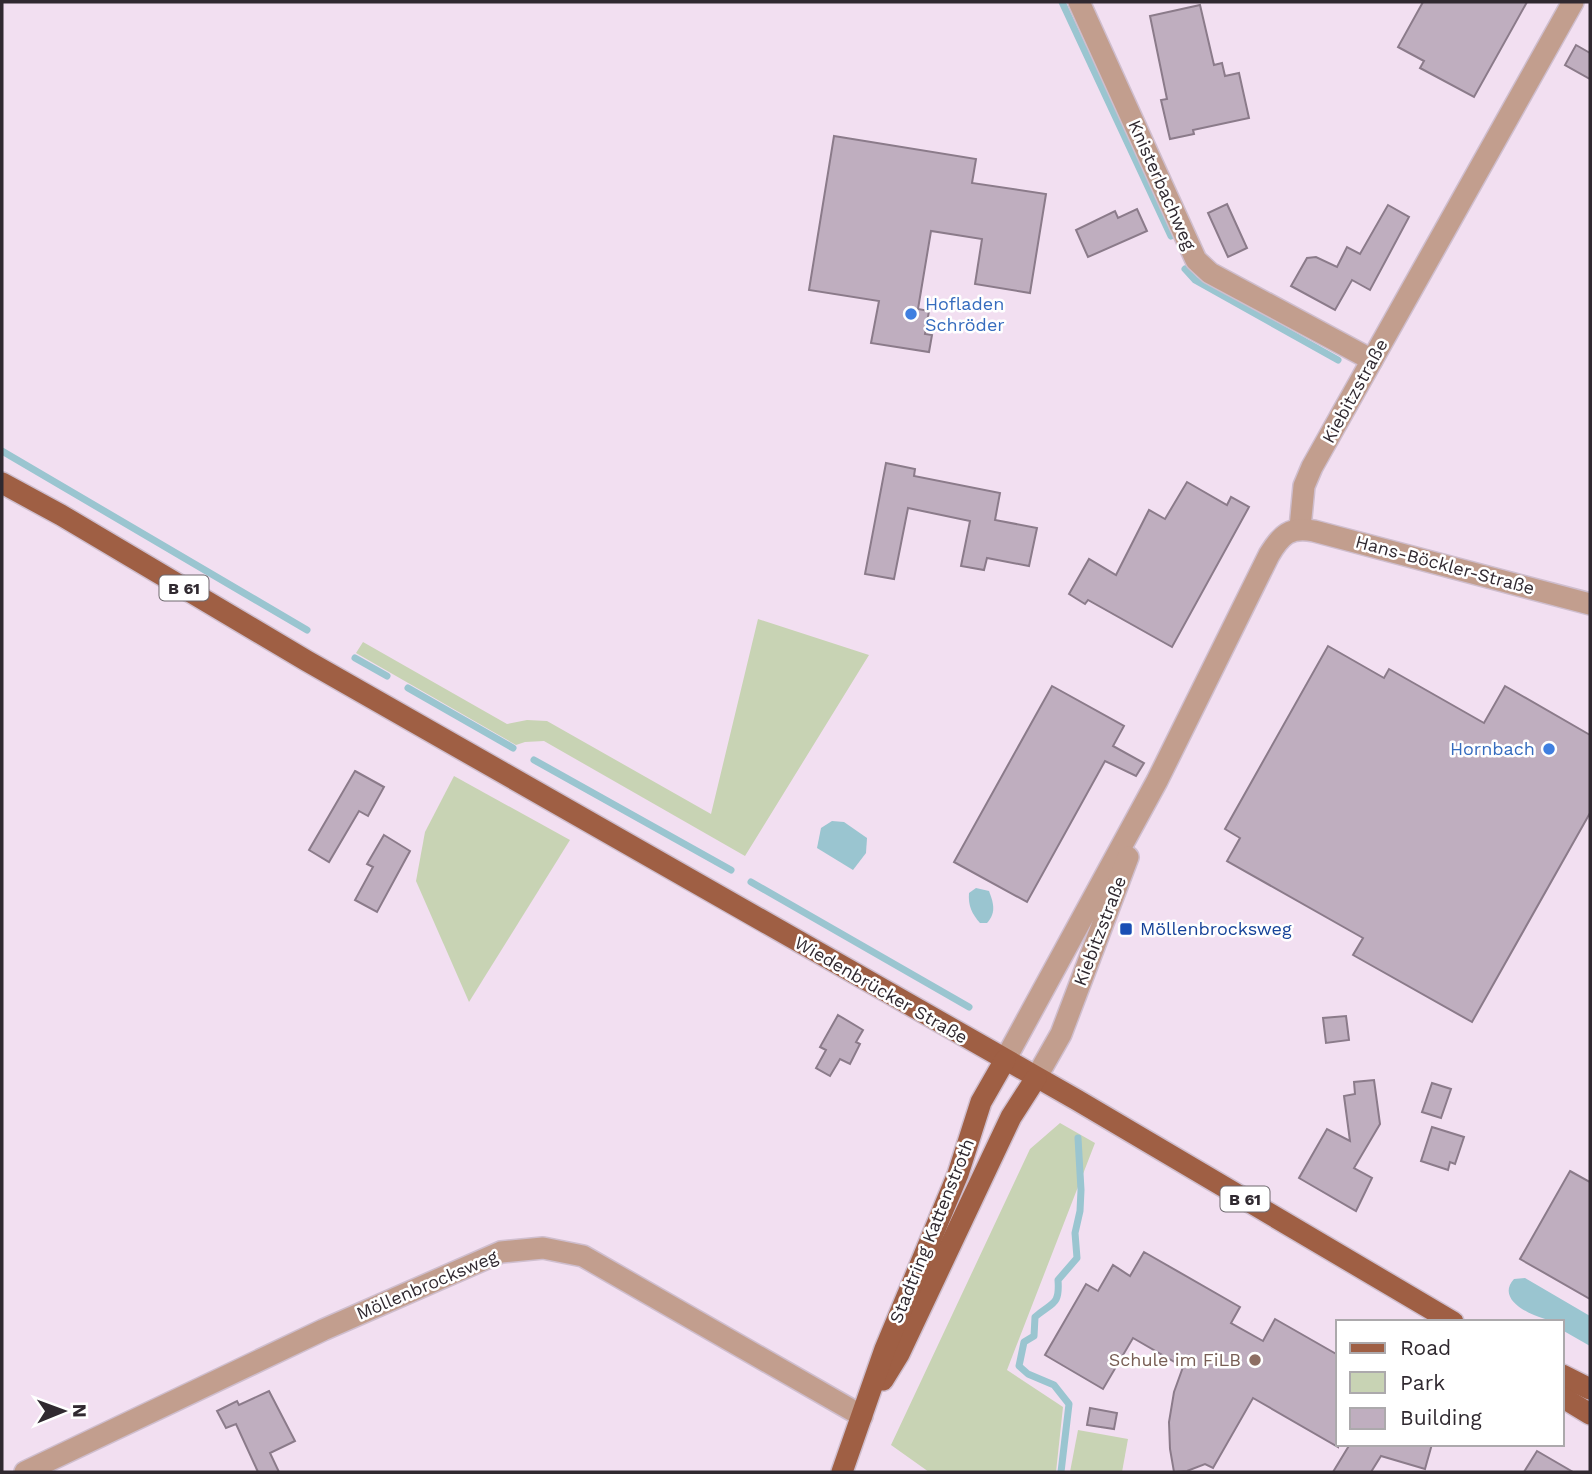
<svg xmlns="http://www.w3.org/2000/svg" width="1592" height="1474" font-family="'Work Sans',sans-serif">
	<style>
		.green { fill: #c8d3b4 }
		.water { fill: #9ac5d0 }
		.lines { fill: none; stroke-linecap: round; stroke-linejoin: round }
		.stream { stroke: #9ac5d0; stroke-width: 7 }
		.building { fill: #bfaebf; stroke: #8b7b8a; stroke-width: 2 }
		.minor-casing { stroke: #cfbece; stroke-width: 24 }
		.major-casing { stroke: #cfbece; stroke-width: 24 }
		.minor { stroke: #c29e8e; stroke-width: 21 }
		.major { stroke: #9f5f44; stroke-width: 21 }
		.shop-dot { fill: #3f7fe0; stroke: #fff; stroke-width: 2.5 }
		.transit-dot { fill: #1a4fb4; stroke: #fff; stroke-width: 2.5 }
		.education-dot { fill: #8d6e63; stroke: #fff; stroke-width: 2.5 }
		.labels { text-anchor: middle; stroke-width: 5; stroke-linejoin: round; paint-order: stroke }
		.shield { fill: #fff; stroke: #6e696e; stroke-width: 2 }
		.shield-label { font-size: 16px; font-weight: bold; fill: #302930 }
		.street-label { font-size: 18px; fill: #302930; stroke: #fff }
		.shop-label { font-size: 18px; fill: #366cbe; stroke: #fff; text-anchor: start }
		.transit-label { font-size: 18px; fill: #164399; stroke: #fff; text-anchor: start }
		.education-label { font-size: 18px; fill: #785e54; stroke: #fff; text-anchor: end }
	</style>
	<rect width="100%" height="100%" fill="#f2dff1"/>
	<g class="green">
		<path d="M 758,619 L 869,655 L 745,856 L 544,741 L 525,742 L 516,745 L 356,653 L 363,642 L 507,724 L 527,720 L 547,721 L 711,814 Z"/>
		<path d="M 454,776 L 570,840 L 469,1002 L 416,881 L 425,832 Z"/>
		<path d="M 1060,1123 L 1095,1143 L 1007,1370 L 1063,1407 L 1056,1472 L 929,1472 L 891,1445 L 1030,1149 Z"/>
		<path d="M 1078,1430 L 1128,1439 L 1122,1472 L 1070,1472 Z"/>
	</g>
	<g class="water">
		<path d="M 832,821 L 844,822 L 867,838 L 866,853 L 853,870 L 817,848 L 821,828 Z"/>
		<path d="M 976,888 L 989,891 C 994,904 996,913 987,923 L 980,923 C 972,914 968,906 969,893 Z"/>
		<path d="M 1525,1278 L 1590,1316 L 1590,1346 L 1562,1330 L 1562,1322 C 1544,1322 1492,1303 1514,1279 Z"/>
	</g>
	<g class="lines">
		<g class="stream">
			<path d="M 1062,2 L 1171,236"/>
			<path d="M 1185,269 L 1195,280 L 1338,360"/>
			<path d="M 2,451 L 307,630"/>
			<path d="M 355,658 L 387,676"/>
			<path d="M 408,688 L 513,748"/>
			<path d="M 534,760 L 731,870"/>
			<path d="M 751,882 L 969,1007"/>
			<path d="M 1061,1472 L 1069,1404 L 1054,1385 L 1028,1374 L 1019,1366 L 1024,1342 L 1034,1336 L 1035,1317 C 1052,1302 1060,1306 1058,1280 L 1077,1258 L 1075,1233 L 1080,1211 L 1081,1190 L 1078,1138"/>
		</g>
	</g>
	<g class="building">
		<path d="M 1423,2 L 1527,2 L 1474,97 L 1420,68 L 1424,61 L 1398,47 Z"/>
		<path d="M 1200,5 L 1214,65 L 1222,63 L 1225,76 L 1239,73 L 1249,118 L 1193,130 L 1194,134 L 1170,139 L 1161,100 L 1167,99 L 1150,16 Z"/>
		<path d="M 1576,45 L 1590,53 L 1590,79 L 1565,65 Z"/>
		<path d="M 834,136 L 976,159 L 972,183 L 1046,194 L 1030,293 L 975,284 L 982,239 L 931,231 L 918,309 L 929,311 L 925,334 L 932,335 L 929,352 L 871,343 L 879,301 L 809,290 Z"/>
		<path d="M 1227,204 L 1247,248 L 1228,257 L 1208,213 Z"/>
		<path d="M 1388,205 L 1409,217 L 1370,290 L 1352,280 L 1335,310 L 1291,286 L 1307,258 L 1316,257 L 1337,267 L 1347,247 L 1360,254 Z"/>
		<path d="M 1137,209 L 1147,231 L 1088,257 L 1076,230 L 1115,211 L 1118,218 Z"/>
		<path d="M 886,463 L 915,469 L 914,476 L 1000,493 L 995,520 L 1037,528 L 1029,566 L 987,558 L 984,570 L 961,566 L 970,521 L 908,508 L 894,579 L 865,574 Z"/>
		<path d="M 1187,482 L 1227,505 L 1231,497 L 1249,507 L 1172,647 L 1088,600 L 1085,604 L 1069,594 L 1089,559 L 1116,575 L 1149,510 L 1165,519 Z"/>
		<path d="M 1328,646 L 1384,678 L 1389,669 L 1484,723 L 1505,686 L 1590,735 L 1590,813 L 1472,1022 L 1353,955 L 1363,938 L 1227,861 L 1240,838 L 1225,829 Z"/>
		<path d="M 1052,686 L 1124,726 L 1113,746 L 1144,763 L 1136,776 L 1105,761 L 1027,902 L 954,862 Z"/>
		<path d="M 355,771 L 384,787 L 368,816 L 359,811 L 329,862 L 309,850 Z"/>
		<path d="M 384,835 L 410,851 L 377,912 L 355,900 L 373,867 L 367,864 Z"/>
		<path d="M 838,1015 L 863,1030 L 856,1042 L 860,1044 L 850,1064 L 840,1059 L 830,1076 L 816,1068 L 826,1050 L 820,1047 Z"/>
		<path d="M 1346,1016 L 1349,1040 L 1326,1043 L 1323,1018 Z"/>
		<path d="M 1374,1080 L 1380,1124 L 1354,1168 L 1372,1178 L 1356,1211 L 1299,1178 L 1327,1129 L 1350,1141 L 1344,1096 L 1355,1094 L 1354,1082 Z"/>
		<path d="M 1432,1083 L 1451,1089 L 1441,1118 L 1422,1112 Z"/>
		<path d="M 1432,1127 L 1464,1137 L 1455,1164 L 1450,1162 L 1448,1170 L 1421,1161 Z"/>
		<path d="M 1570,1171 L 1590,1182 L 1590,1299 L 1520,1259 Z"/>
		<path d="M 1144,1252 L 1240,1307 L 1231,1323 L 1263,1341 L 1275,1319 L 1338,1355 L 1338,1447 L 1253,1398 L 1213,1468 L 1205,1464 L 1187,1471 L 1174,1472 L 1170,1449 L 1169,1422 L 1174,1392 L 1183,1367 L 1133,1338 L 1103,1389 L 1045,1355 L 1086,1284 L 1098,1291 L 1113,1265 L 1130,1276 Z"/>
		<path d="M 269,1391 L 295,1441 L 270,1453 L 279,1472 L 258,1472 L 236,1424 L 226,1428 L 217,1411 L 237,1401 L 239,1405 Z"/>
		<path d="M 1090,1408 L 1117,1413 L 1114,1429 L 1087,1425 Z"/>
		<path d="M 1350,1444 L 1432,1444 L 1425,1469 L 1381,1456 L 1371,1472 L 1333,1472 Z"/>
		<path d="M 1537,1451 L 1573,1472 L 1524,1472 Z"/>
	</g>
	<g class="lines">
		<g class="minor-casing">
			<g id="minor">
				<path d="M 1079,2 L 1196,260 L 1210,273 L 1372,360"/>
				<path d="M 1300,528 L 1304,486 L 1312,467 L 1573,2"/>
				<path d="M 1005,1060 L 1157,781 L 1269,555 C 1281,535 1290,526 1314,531 L 1590,604"/>
				<path d="M 1036,1078 L 1061,1034 L 1128,857"/>
				<path d="M 25,1472 L 323,1330 L 501,1252 L 543,1248 L 583,1256 L 862,1416"/>
			</g>
		</g>
		<g class="major-casing">
			<g id="major">
				<path d="M 2,483 L 61,515 L 307,661 L 1077,1100 L 1453,1322"/>
				<path d="M 1562,1375 L 1590,1389"/>
				<path d="M 883,1380 L 899,1354 L 1011,1117 L 1036,1078"/>
				<path d="M 1562,1397 L 1590,1414"/>
				<path d="M 842,1472 L 885,1349 L 958,1174 L 981,1102 L 1005,1060"/>
			</g>
		</g>
		<use href="#minor" class="minor"/>
		<use href="#major" class="major"/>
	</g>
	<g class="shop-dot">
		<circle cx="911" cy="314" r="7"/>
		<circle cx="1549" cy="749" r="7"/>
	</g>
	<rect class="transit-dot" x="1119" y="922" width="14" height="14" rx="3.5"/>
	<circle class="education-dot" cx="1255" cy="1360" r="7"/>
	<g class="labels">
		<g class="shield">
			<rect x="159.5" y="575.5" width="49" height="25" rx="5"/>
			<rect x="1220.5" y="1186.5" width="49" height="25" rx="5"/>
		</g>
		<g class="shield-label">
			<text x="184" y="594">B 61</text>
			<text x="1245" y="1205">B 61</text>
		</g>
		<g class="street-label">
			<text transform="translate(1162 185) rotate(66)" y="6">Knisterbachweg</text>
			<text transform="translate(1355 391) rotate(-61)" y="6">Kiebitzstraße</text>
			<text transform="translate(1445 565) rotate(15)" y="6">Hans-Böckler-Straße</text>
			<text transform="translate(1100 931) rotate(-69)" y="6">Kiebitzstraße</text>
			<text transform="translate(881 990) rotate(30)" y="6">Wiedenbrücker Straße</text>
			<text transform="translate(932 1231) rotate(-68)" y="6">Stadtring Kattenstroth</text>
			<text transform="translate(427 1285) rotate(-23)" y="6">Möllenbrocksweg</text>
		</g>
		<g class="shop-label">
			<text x="925" y="310">Hofladen<tspan x="925" dy="21">Schröder</tspan></text>
			<text x="1535" y="755" text-anchor="end">Hornbach</text>
		</g>
		<g class="transit-label">
			<text x="1140" y="935">Möllenbrocksweg</text>
		</g>
		<g class="education-label">
			<text x="1241" y="1366">Schule im FiLB</text>
		</g>
	</g>
	<rect width="1592" height="1474" fill="none" stroke="#302930" stroke-width="7"/>
	<rect x="1336" y="1320" width="228" height="126" fill="#ffffff" stroke="#aca9ac" stroke-width="2"/>
	<rect x="1350" y="1343" width="35" height="10" fill="#9f5f44" stroke="#aca9ac" stroke-width="2"/>
	<text x="1400" y="1355" font-size="21" fill="#302930">Road</text>
	<rect x="1350" y="1372" width="35" height="21" fill="#c8d3b4" stroke="#aca9ac" stroke-width="2"/>
	<text x="1400" y="1390" font-size="21" fill="#302930">Park</text>
	<rect x="1350" y="1408" width="35" height="21" fill="#bfaebf" stroke="#aca9ac" stroke-width="2"/>
	<text x="1400" y="1425" font-size="21" fill="#302930">Building</text>
	<g transform="translate(63 1411) rotate(89)" stroke="#ffffff" stroke-width="5" paint-order="stroke">
	<path d="M0-5L12 26L0 18L-12 26Z" fill="#302930"/>
	<text y="-10" font-size="19" font-weight="bold" text-anchor="middle" fill="#302930">N</text>
	</g>
</svg>
